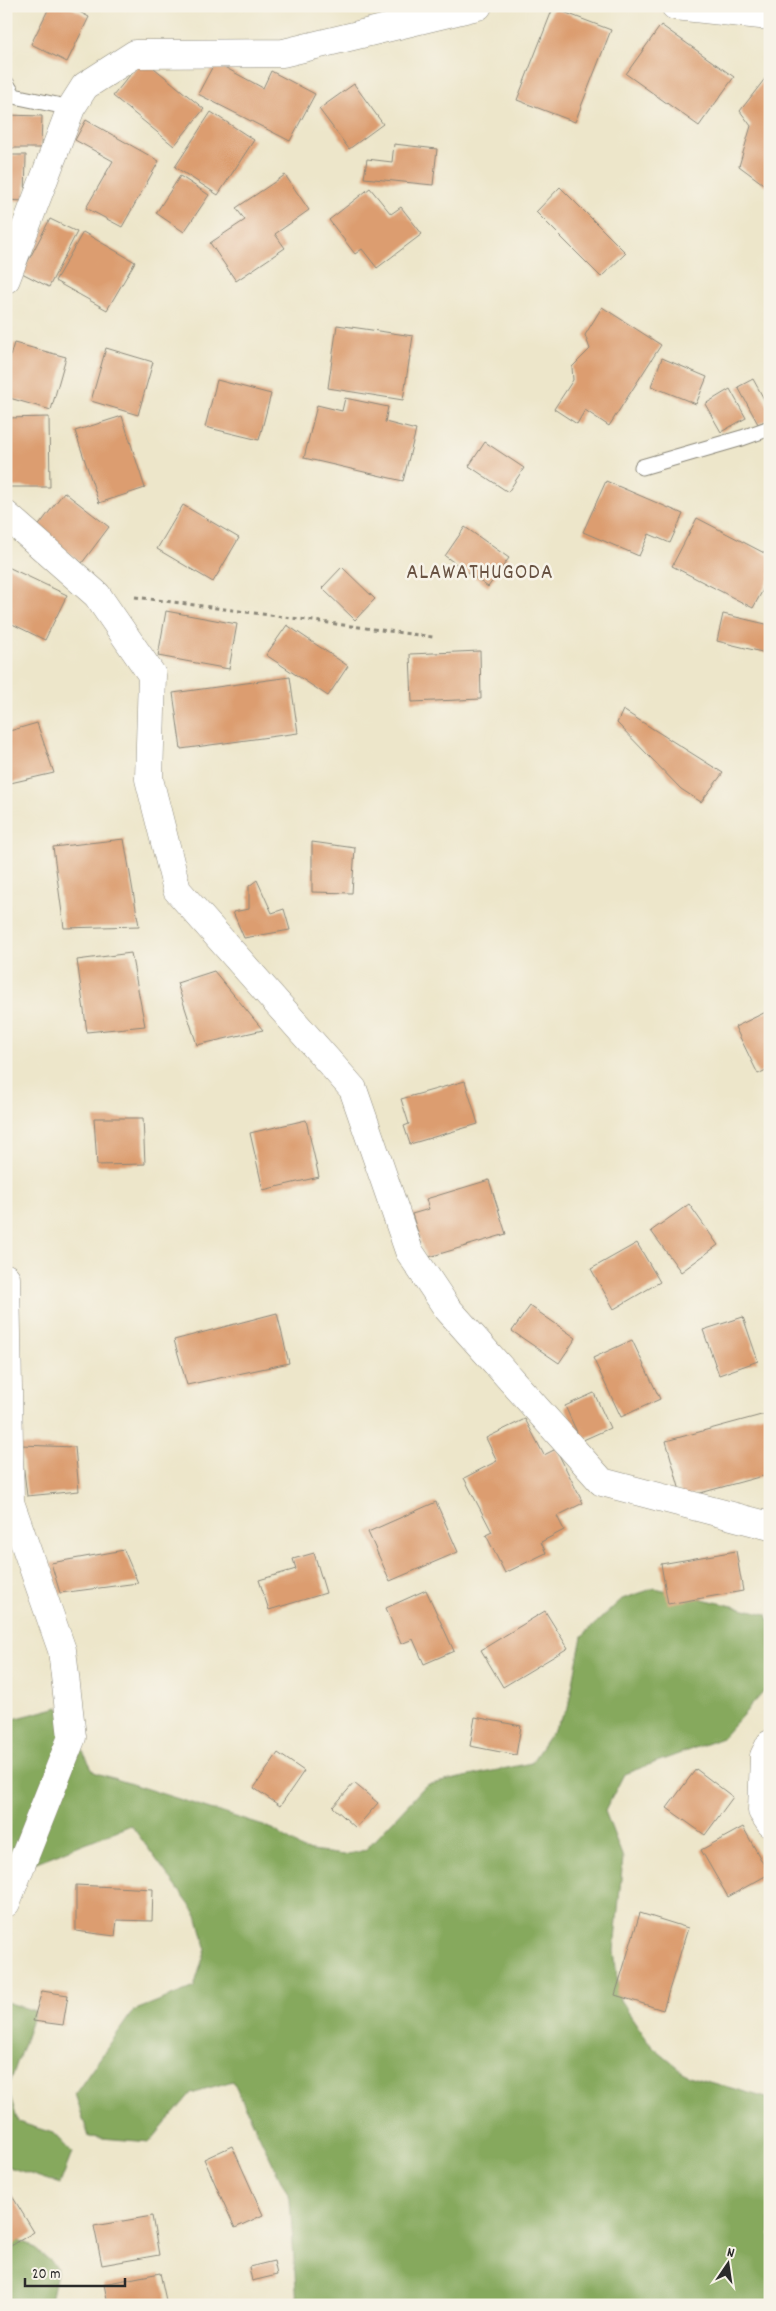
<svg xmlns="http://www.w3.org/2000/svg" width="776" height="2311" font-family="Dekko,sans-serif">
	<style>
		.forest { fill: #86a95d; stroke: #586a44 }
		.building { fill: #dc9d70 }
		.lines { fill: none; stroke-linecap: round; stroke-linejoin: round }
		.service-casing { stroke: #8c887a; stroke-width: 17 }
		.minor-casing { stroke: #8c887a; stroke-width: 29 }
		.path { stroke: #8c887a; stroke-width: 3; stroke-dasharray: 4 4; stroke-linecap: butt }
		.service { stroke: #fff; stroke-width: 15 }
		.minor { stroke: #fff; stroke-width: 28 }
		.labels { text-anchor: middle; stroke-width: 5; stroke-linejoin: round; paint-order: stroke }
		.quarter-label { font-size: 22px; letter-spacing: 1px; fill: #695343; stroke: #f7f3e8 }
	</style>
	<rect width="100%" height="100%" fill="#f7f3e8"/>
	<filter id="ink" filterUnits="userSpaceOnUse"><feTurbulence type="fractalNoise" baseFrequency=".02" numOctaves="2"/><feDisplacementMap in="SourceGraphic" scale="10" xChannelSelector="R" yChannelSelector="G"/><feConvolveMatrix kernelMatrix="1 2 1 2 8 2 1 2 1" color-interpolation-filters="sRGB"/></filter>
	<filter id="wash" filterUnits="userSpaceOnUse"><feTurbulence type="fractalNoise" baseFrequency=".0096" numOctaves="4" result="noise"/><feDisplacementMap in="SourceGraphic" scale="20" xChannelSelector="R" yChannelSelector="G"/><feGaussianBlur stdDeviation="1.12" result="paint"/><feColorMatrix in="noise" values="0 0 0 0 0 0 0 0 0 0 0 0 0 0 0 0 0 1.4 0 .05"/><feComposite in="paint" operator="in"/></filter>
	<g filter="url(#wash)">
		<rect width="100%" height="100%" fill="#ede6ca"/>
		<g class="forest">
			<path d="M 655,1588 L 767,1614 L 770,1624 L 770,1685 L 722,1738 L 624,1774 L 605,1811 L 623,1858 L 614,1951 L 620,2000 L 650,2044 L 689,2076 L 770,2099 L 770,2305 L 297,2305 L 290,2199 L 233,2081 L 191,2093 L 150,2142 L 89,2137 L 75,2094 L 133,2011 L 194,1987 L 206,1948 L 197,1915 L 131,1825 L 6,1874 L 6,1721 L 59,1707 L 94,1772 L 273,1829 L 303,1850 L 344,1855 L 365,1850 L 426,1785 L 531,1763 L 568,1708 L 582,1636 L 622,1599 Z"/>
			<path d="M 6,2002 L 35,2011 L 8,2089 L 18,2122 L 53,2133 L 72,2153 L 60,2184 L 6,2166 Z"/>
			<path d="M 6,2236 L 29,2244 L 58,2268 L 50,2305 L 6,2305 Z"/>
		</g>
		<g id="blocks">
			<g class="building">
				<path d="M 50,6 L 68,6 L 89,17 L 67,62 L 31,44 Z"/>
				<path d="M 553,8 L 611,30 L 575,122 L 517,100 Z"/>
				<path d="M 661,25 L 734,77 L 699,126 L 626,74 Z"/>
				<path d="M 143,59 L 204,109 L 174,146 L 113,96 Z"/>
				<path d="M 215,62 L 263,88 L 271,71 L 315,94 L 290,141 L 198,94 Z"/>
				<path d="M 767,76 L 770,78 L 770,189 L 739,166 L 751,126 L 740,111 Z"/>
				<path d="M 354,84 L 383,124 L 349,149 L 319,109 Z"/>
				<path d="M 211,112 L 254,140 L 218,195 L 175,167 Z"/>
				<path d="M 6,115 L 42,116 L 41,148 L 6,148 Z"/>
				<path d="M 86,120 L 159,161 L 122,227 L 86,208 L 113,161 L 75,140 Z"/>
				<path d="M 394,144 L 437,149 L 433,185 L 364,178 L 367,159 L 392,162 Z"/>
				<path d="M 6,155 L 26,155 L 25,201 L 6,200 Z"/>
				<path d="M 285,175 L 309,210 L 275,234 L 285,248 L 236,281 L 210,243 L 245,220 L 236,208 Z"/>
				<path d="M 180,176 L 209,195 L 184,232 L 156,213 Z"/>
				<path d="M 560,187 L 626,253 L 601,277 L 536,212 Z"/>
				<path d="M 370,188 L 391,214 L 401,207 L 422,234 L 377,268 L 362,249 L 355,254 L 329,220 Z"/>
				<path d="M 50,219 L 77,232 L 49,287 L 22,273 Z"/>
				<path d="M 83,232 L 135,262 L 107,310 L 55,281 Z"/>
				<path d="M 602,307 L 661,345 L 609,426 L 585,410 L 577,424 L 554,409 L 573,380 L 572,367 L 590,349 L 585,335 Z"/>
				<path d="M 337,325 L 413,336 L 403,400 L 328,388 Z"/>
				<path d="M 14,343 L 66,357 L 51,410 L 6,397 L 6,370 Z"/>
				<path d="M 106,348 L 153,362 L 138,415 L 91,401 Z"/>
				<path d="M 662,358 L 707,377 L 696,404 L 651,386 Z"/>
				<path d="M 753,379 L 770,410 L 770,419 L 758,424 L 738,387 Z"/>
				<path d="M 217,380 L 271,394 L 259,440 L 205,427 Z"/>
				<path d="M 730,389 L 746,418 L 721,432 L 705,404 Z"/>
				<path d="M 345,398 L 388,407 L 385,422 L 416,430 L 403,481 L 304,458 L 317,405 L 342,411 Z"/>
				<path d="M 122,416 L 145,488 L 99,503 L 75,431 Z"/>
				<path d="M 49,417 L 50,487 L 6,487 L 6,418 Z"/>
				<path d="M 485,442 L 524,468 L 508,492 L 469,466 Z"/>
				<path d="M 606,481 L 683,514 L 670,543 L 649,534 L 639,556 L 583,532 Z"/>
				<path d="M 64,492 L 109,527 L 82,563 L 37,528 Z"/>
				<path d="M 183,505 L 239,538 L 213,582 L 157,549 Z"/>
				<path d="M 697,518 L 770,556 L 770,577 L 753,608 L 672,566 Z"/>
				<path d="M 465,527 L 509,558 L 488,587 L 445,556 Z"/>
				<path d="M 8,567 L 67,595 L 45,640 L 6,621 Z"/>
				<path d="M 342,567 L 375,599 L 355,620 L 322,588 Z"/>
				<path d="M 166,611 L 237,624 L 229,669 L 158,656 Z"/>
				<path d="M 723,614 L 770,625 L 770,654 L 717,641 Z"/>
				<path d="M 287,625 L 348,666 L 328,696 L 266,655 Z"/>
				<path d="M 480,651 L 481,699 L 412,702 L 410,654 Z"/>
				<path d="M 290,677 L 298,733 L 181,749 L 173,693 Z"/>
				<path d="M 623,710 L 723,773 L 701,802 L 681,789 L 617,723 Z"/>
				<path d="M 37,723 L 54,773 L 6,784 L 6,732 Z"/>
				<path d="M 124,839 L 139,926 L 64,928 L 53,847 Z"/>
				<path d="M 312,842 L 355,848 L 352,893 L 312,892 Z"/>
				<path d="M 257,880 L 272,913 L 284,909 L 290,930 L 244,938 L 233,912 L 249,909 L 249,886 Z"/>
				<path d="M 131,953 L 145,1026 L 87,1032 L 77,960 Z"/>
				<path d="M 214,971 L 263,1030 L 197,1045 L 177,983 Z"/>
				<path d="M 770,1010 L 770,1068 L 758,1074 L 735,1027 Z"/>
				<path d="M 465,1081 L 478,1124 L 410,1144 L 404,1126 L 409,1124 L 401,1099 Z"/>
				<path d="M 94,1118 L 143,1118 L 145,1164 L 97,1165 Z"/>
				<path d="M 306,1120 L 319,1177 L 263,1190 L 250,1133 Z"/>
				<path d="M 489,1180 L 506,1234 L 426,1258 L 412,1214 L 429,1209 L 426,1199 Z"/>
				<path d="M 689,1204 L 718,1245 L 681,1272 L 651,1231 Z"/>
				<path d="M 637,1243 L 660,1282 L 614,1309 L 591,1269 Z"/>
				<path d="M 530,1306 L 576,1338 L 559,1363 L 512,1331 Z"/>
				<path d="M 277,1313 L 289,1363 L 187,1385 L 174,1340 Z"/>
				<path d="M 743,1317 L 758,1361 L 719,1375 L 703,1330 Z"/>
				<path d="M 632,1340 L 660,1399 L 621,1417 L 593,1358 Z"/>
				<path d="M 594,1393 L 610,1428 L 581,1441 L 565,1406 Z"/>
				<path d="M 765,1414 L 770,1432 L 770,1474 L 682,1498 L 666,1441 Z"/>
				<path d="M 525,1419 L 544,1455 L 556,1449 L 583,1503 L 557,1516 L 564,1530 L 541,1542 L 546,1553 L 505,1573 L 486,1535 L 492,1532 L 464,1478 L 497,1461 L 486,1438 Z"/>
				<path d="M 21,1445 L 75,1447 L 79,1491 L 27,1496 Z"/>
				<path d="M 436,1502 L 458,1552 L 390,1581 L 368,1532 Z"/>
				<path d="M 124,1550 L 138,1583 L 60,1593 L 51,1563 Z"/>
				<path d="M 736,1551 L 743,1591 L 668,1604 L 661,1564 Z"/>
				<path d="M 314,1553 L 326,1593 L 269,1610 L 259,1580 L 296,1569 L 293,1559 Z"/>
				<path d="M 426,1590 L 454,1651 L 424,1664 L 413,1639 L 401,1644 L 386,1608 Z"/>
				<path d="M 545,1611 L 568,1648 L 503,1687 L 481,1650 Z"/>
				<path d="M 475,1717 L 521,1726 L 516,1755 L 470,1746 Z"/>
				<path d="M 278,1753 L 304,1771 L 280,1806 L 254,1788 Z"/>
				<path d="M 696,1769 L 733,1797 L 705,1835 L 667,1808 Z"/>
				<path d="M 354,1783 L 378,1803 L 356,1828 L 333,1807 Z"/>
				<path d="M 743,1827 L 769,1874 L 728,1897 L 701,1850 Z"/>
				<path d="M 76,1885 L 153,1889 L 152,1921 L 117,1920 L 115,1936 L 76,1931 Z"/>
				<path d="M 640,1913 L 688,1928 L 663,2010 L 615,1995 Z"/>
				<path d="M 42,1991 L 68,1995 L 63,2025 L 33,2021 Z"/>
				<path d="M 232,2146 L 263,2215 L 235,2228 L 204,2159 Z"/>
				<path d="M 6,2186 L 34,2232 L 6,2249 Z"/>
				<path d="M 152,2216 L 159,2255 L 102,2265 L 94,2226 Z"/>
				<path d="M 274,2261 L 277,2275 L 252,2281 L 249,2267 Z"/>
				<path d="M 160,2273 L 167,2305 L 108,2305 L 104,2284 Z"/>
			</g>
		</g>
	</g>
	<g filter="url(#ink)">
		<use href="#blocks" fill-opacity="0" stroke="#8c887a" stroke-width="1"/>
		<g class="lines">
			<g class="service-casing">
				<g id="service">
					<path d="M 6,83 L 14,96 L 71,108"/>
					<path d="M 642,467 L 742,438 L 770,428"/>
				</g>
			</g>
			<g class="minor-casing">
				<g id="minor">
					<path d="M 675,6 L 770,16"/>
					<path d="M 6,279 L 71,108 L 85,86 L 135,54 L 283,53 L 478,6"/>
					<path d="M 6,515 L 97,595 L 152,675 L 149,779 L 177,890 L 353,1089 L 409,1251 L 447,1308 L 602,1482 L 770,1526"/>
					<path d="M 6,1278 L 10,1502 L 62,1650 L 72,1737 L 6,1903"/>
					<path d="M 770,1744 L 764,1756 L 762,1811 L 770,1823"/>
				</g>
			</g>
			<path class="path" d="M 135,597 L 433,637"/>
			<use href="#service" class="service"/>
			<use href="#minor" class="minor"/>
		</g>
	</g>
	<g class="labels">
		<g class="quarter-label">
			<text x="480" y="578">ALAWATHUGODA</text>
		</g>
	</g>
	<rect width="776" height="2311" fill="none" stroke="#f7f3e8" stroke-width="25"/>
	<g transform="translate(728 2264) rotate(13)" stroke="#f7f3e8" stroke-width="4" paint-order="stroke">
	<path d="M0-4L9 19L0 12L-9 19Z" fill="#2b2b2b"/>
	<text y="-8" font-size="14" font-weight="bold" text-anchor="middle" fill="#2b2b2b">N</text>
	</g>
	<path d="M25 2278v8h100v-8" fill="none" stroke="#2b2b2b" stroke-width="2.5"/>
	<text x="32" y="2278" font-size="15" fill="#2b2b2b" stroke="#f7f3e8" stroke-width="4" paint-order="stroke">20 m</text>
</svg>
